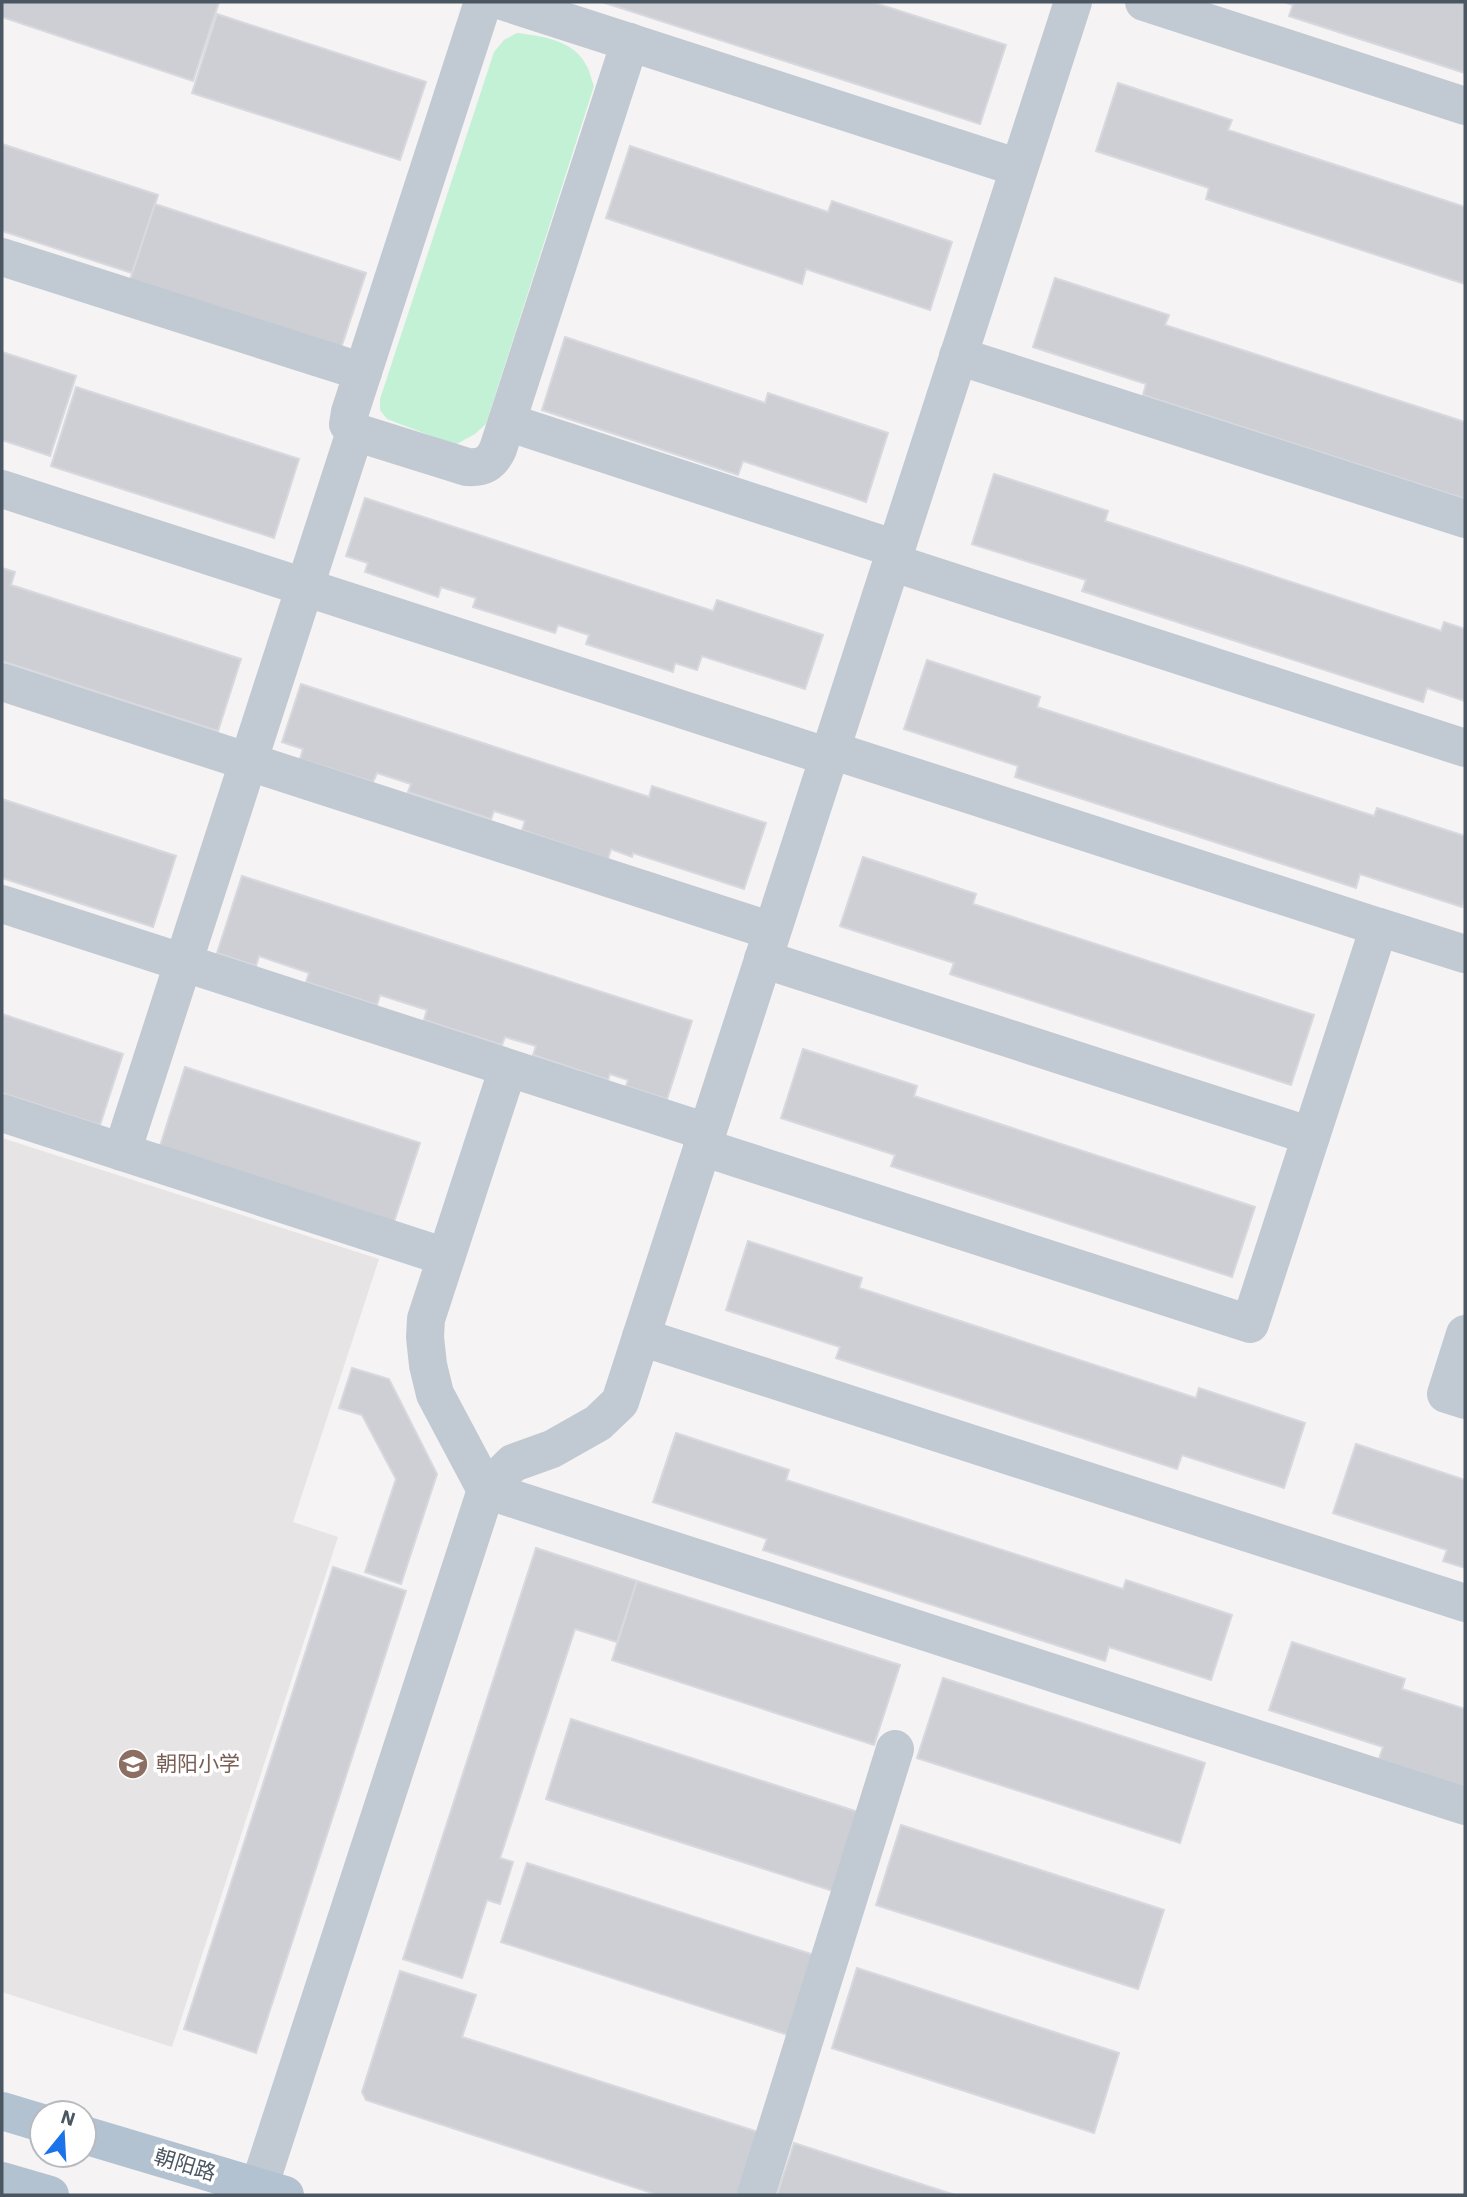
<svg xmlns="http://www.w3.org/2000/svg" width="1467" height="2197" font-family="'IBM Plex Sans','Noto Sans SC',sans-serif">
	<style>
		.education { fill: #e6e4e5 }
		.green { fill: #c3f1d5 }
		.building { fill: #cdcfd5; stroke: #d7d9de; stroke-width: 2 }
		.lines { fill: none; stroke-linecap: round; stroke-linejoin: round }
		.minor { stroke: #c1cad2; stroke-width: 38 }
		.major { stroke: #b3c2d1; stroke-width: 38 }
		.labels { text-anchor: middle; stroke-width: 7; stroke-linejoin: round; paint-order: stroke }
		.education-label { font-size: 21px; fill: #785e54; stroke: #fff; text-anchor: start }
		.street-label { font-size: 21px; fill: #4a5661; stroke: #fff }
	</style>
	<rect width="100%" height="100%" fill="#f5f3f3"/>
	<path class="education" d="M 2,1138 L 379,1259 L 293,1522 L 338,1537 L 172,2047 L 2,1992 Z"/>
	<path class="green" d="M 517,33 C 541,36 574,40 586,65 C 590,71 591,79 594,86 L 486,424 L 475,434 L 455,445 L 387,419 L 380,410 L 380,399 L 494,52 L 504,40 Z"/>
	<g class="building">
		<path d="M 2,2 L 219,2 L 193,81 L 2,17 Z"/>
		<path d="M 602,2 L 872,2 L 1006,45 L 980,124 Z"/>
		<path d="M 1284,2 L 1465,2 L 1465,73 L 1289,16 L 1293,5 Z"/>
		<path d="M 217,14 L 426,82 L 400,160 L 192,93 Z"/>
		<path d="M 1118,83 L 1232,120 L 1228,130 L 1465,207 L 1465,284 L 1206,199 L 1209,188 L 1096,151 Z"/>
		<path d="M 2,144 L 158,195 L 132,273 L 2,231 Z"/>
		<path d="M 630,146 L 828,212 L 832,201 L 952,242 L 930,310 L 806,269 L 802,284 L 606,218 Z"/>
		<path d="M 155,204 L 366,273 L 340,351 L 129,283 Z"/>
		<path d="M 1055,278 L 1169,315 L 1165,325 L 1465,422 L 1465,499 L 1143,395 L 1146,384 L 1033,347 Z"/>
		<path d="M 565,337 L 765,403 L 768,393 L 888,433 L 866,502 L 743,461 L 738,475 L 542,410 Z"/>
		<path d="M 2,352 L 76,376 L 50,456 L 2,440 Z"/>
		<path d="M 76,387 L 299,459 L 274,538 L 51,466 Z"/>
		<path d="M 994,474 L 1108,511 L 1105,521 L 1441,631 L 1444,622 L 1465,629 L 1465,701 L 1427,688 L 1423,702 L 1082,591 L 1086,580 L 972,544 Z"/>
		<path d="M 365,498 L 713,611 L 717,600 L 823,635 L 805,689 L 702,656 L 697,670 L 675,663 L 673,672 L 586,644 L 589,635 L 558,625 L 555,633 L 473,607 L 476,598 L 441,587 L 438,597 L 365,572 L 368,563 L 346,556 Z"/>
		<path d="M 2,568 L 15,572 L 11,585 L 241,659 L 218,731 L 2,661 Z"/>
		<path d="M 927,660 L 1040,697 L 1037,707 L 1374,816 L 1377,808 L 1465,836 L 1465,897 L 1462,907 L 1360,874 L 1356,888 L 1015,777 L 1018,766 L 904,729 Z"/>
		<path d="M 301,684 L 649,797 L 652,786 L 766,823 L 744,889 L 633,853 L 632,857 L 611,849 L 608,859 L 522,830 L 525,821 L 494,811 L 491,819 L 408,792 L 411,784 L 377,773 L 373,782 L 300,759 L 303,749 L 282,742 Z"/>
		<path d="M 2,799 L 176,856 L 153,927 L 2,878 Z"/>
		<path d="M 863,857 L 976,894 L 973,904 L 1314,1015 L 1291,1085 L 950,974 L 954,963 L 840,926 Z"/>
		<path d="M 242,876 L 692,1021 L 667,1099 L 626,1086 L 628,1080 L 610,1074 L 608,1080 L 533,1055 L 536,1046 L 505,1037 L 502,1045 L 424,1020 L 427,1010 L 380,995 L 377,1005 L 306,982 L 309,973 L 259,956 L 256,966 L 217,953 Z"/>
		<path d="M 2,1014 L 123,1054 L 100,1125 L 2,1093 Z"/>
		<path d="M 803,1049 L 917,1086 L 914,1096 L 1255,1207 L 1232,1277 L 891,1166 L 895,1155 L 781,1118 Z"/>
		<path d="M 185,1067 L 420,1143 L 394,1222 L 160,1146 Z"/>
		<path d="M 748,1241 L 862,1278 L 859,1288 L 1196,1398 L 1199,1388 L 1305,1423 L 1284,1488 L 1182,1455 L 1177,1469 L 836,1358 L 840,1347 L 726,1310 Z"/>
		<path d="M 352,1368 L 389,1379 L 437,1474 L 401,1584 L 365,1572 L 396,1479 L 362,1415 L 339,1408 Z"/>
		<path d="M 676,1433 L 789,1470 L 786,1480 L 1123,1589 L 1126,1580 L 1232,1615 L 1211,1680 L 1109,1647 L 1105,1661 L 763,1550 L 767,1539 L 653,1502 Z"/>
		<path d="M 1356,1444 L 1465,1480 L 1465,1568 L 1443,1561 L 1447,1550 L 1333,1513 Z"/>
		<path d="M 536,1548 L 637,1581 L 617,1642 L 575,1629 L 500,1858 L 513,1862 L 500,1904 L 487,1900 L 462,1978 L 403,1959 Z"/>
		<path d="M 333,1567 L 406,1591 L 256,2053 L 184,2029 Z"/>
		<path d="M 637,1581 L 900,1665 L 874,1745 L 612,1660 Z"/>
		<path d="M 1292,1642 L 1405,1679 L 1402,1689 L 1465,1709 L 1465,1787 L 1379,1759 L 1383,1747 L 1269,1710 Z"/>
		<path d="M 943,1678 L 1205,1763 L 1180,1843 L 917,1758 Z"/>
		<path d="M 571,1719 L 858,1812 L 833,1891 L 546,1799 Z"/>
		<path d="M 901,1825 L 1164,1910 L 1138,1989 L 876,1905 Z"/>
		<path d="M 527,1863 L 814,1955 L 788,2035 L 501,1942 Z"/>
		<path d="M 857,1968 L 1119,2053 L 1094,2133 L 832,2048 Z"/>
		<path d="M 400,1971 L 476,1995 L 462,2037 L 761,2133 L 740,2195 L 658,2195 L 366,2100 L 362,2092 Z"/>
		<path d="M 794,2143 L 955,2195 L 777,2195 Z"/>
	</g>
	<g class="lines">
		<g class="minor">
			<path d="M 483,2 L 350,412 L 348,424 L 355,432 L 467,467 C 483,468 491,464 498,449 L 630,42"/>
			<path d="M 505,2 L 1019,168"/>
			<path d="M 1144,2 L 1465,106"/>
			<path d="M 2,257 L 363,372"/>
			<path d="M 958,356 L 1465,519"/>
			<path d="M 507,422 L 896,549"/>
			<path d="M 2,489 L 829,757"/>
			<path d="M 891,562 L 1465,748"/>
			<path d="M 2,682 L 772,931"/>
			<path d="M 2,904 L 707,1132"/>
			<path d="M 1379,927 L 1465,954"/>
			<path d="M 763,959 L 1311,1136"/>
			<path d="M 508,1068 L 426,1319 L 425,1337 L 428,1365 L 435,1394 L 486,1490 L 1465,1806"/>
			<path d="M 2,1113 L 446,1257"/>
			<path d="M 702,1147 L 1250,1324 L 1379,927 L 831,750"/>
			<path d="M 122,1152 L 355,432"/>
			<path d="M 1465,1334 L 1446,1394 L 1465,1400"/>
			<path d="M 641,1337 L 1465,1603"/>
			<path d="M 259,2187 L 486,1490 L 513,1463 L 552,1449 L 598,1423 L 620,1402 L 1073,2"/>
			<path d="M 756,2195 L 895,1749"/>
		</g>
		<g class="major">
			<path d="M 2,2111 L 42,2123"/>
			<path d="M 84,2135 L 285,2195"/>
			<path d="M 2,2181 L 50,2195"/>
		</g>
	</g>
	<defs>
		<g id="school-disc" transform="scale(1.575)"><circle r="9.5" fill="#8d6e63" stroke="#fff"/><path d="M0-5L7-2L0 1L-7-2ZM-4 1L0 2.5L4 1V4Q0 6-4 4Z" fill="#fff"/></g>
	</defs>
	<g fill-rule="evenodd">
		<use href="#school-disc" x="133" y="1764"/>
	</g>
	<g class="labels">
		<g class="education-label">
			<text x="156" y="1771">朝阳小学</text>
		</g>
		<g class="street-label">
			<text transform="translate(185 2165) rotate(17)" y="7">朝阳路</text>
		</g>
	</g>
	<rect width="1467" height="2197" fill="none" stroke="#4a5661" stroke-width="7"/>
	<g transform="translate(63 2134) rotate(18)"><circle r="33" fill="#ffffff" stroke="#b7bbc0" stroke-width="2"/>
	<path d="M0-5L12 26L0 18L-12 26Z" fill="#1a73e8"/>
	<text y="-10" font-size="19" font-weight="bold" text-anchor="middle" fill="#4a5661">N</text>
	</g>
</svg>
